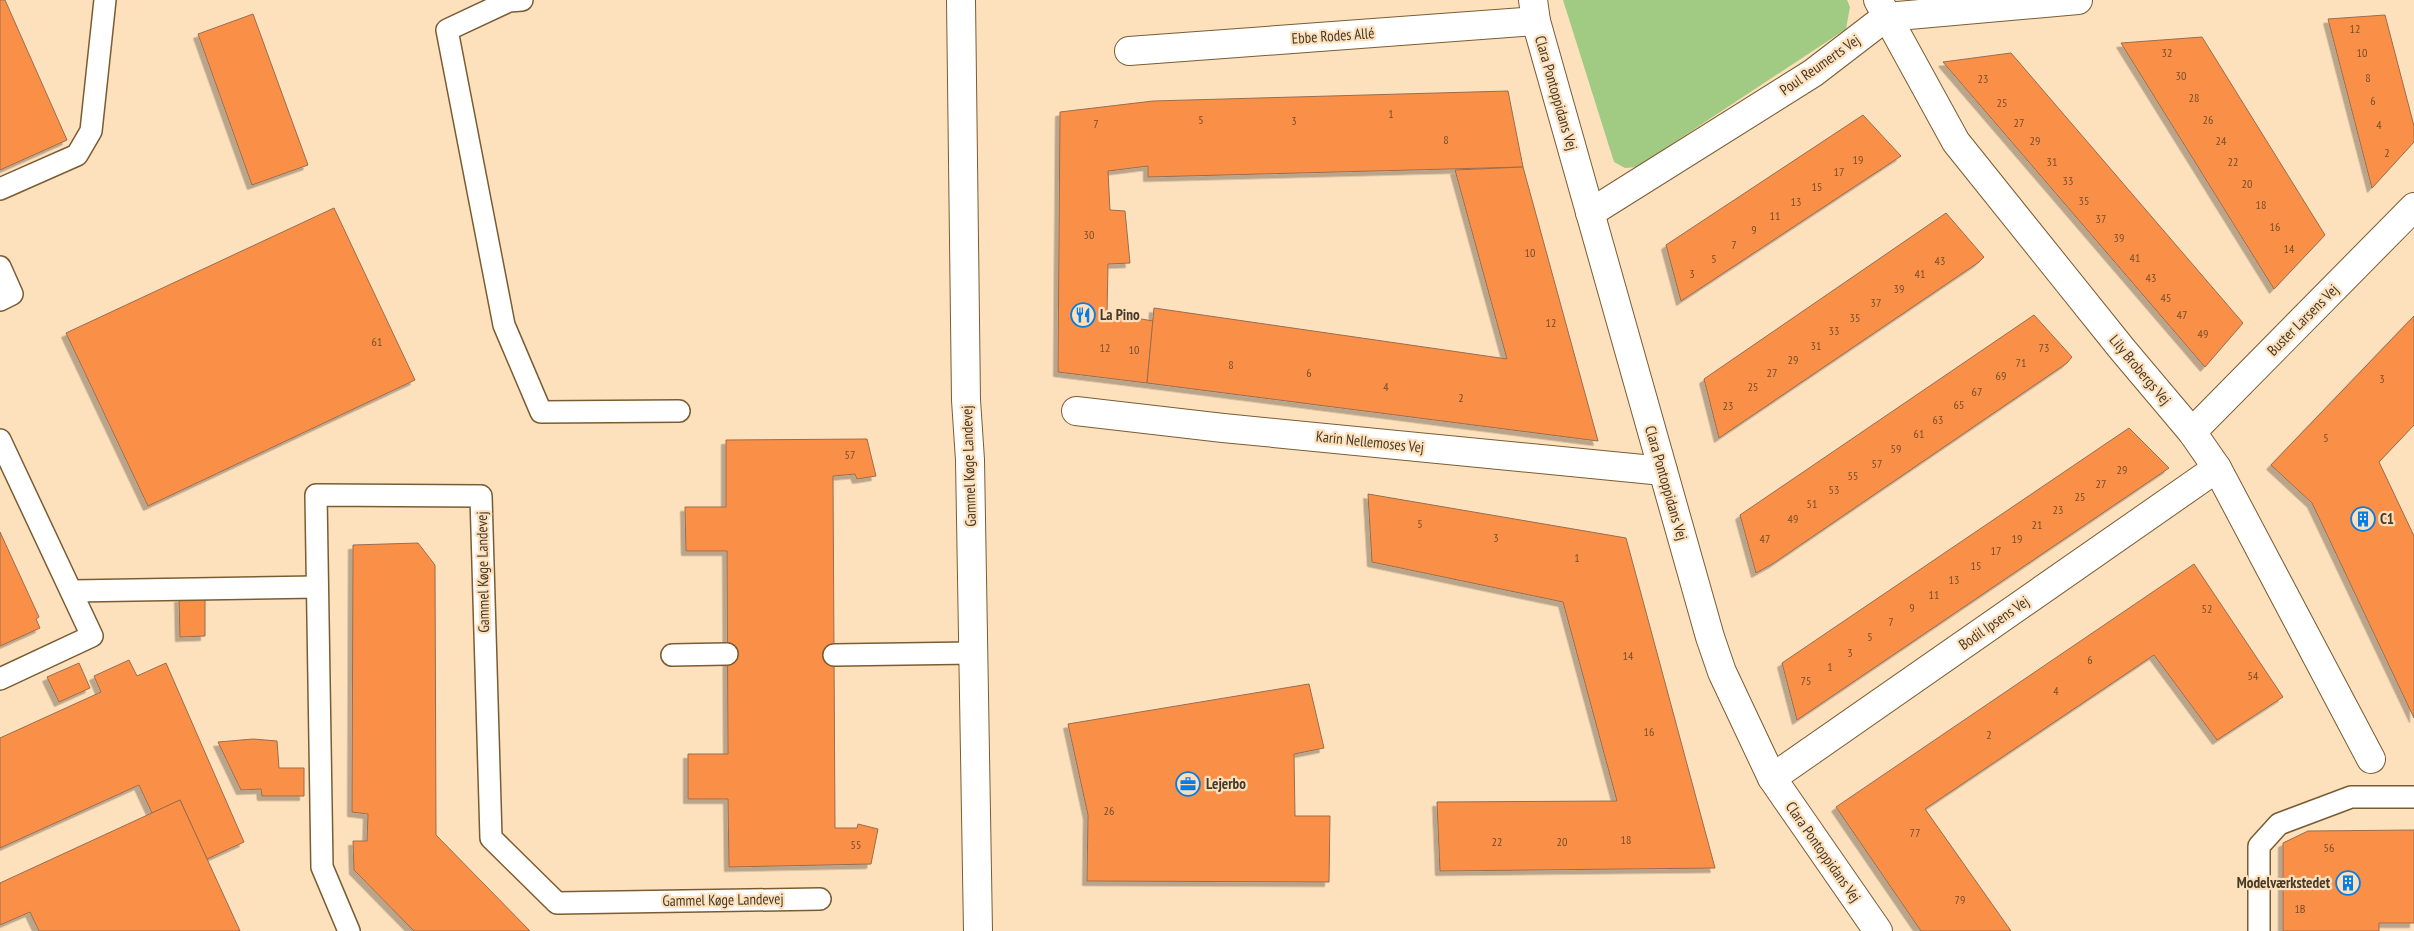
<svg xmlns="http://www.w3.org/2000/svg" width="2414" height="931" font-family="'PT Sans Narrow',sans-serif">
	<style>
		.green { fill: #a1cb83 }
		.building { fill: #fa9046; stroke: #996c50; filter: url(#shadow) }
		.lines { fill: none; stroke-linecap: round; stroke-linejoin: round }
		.lane-casing { stroke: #7b5c32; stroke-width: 24 }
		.street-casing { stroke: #7b5c32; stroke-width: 30 }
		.secondary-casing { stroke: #7b5c32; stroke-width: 30 }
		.lane { stroke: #fff; stroke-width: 21 }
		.street { stroke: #fff; stroke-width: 28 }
		.secondary { stroke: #fff; stroke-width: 28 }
		.labels { text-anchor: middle; stroke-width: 4.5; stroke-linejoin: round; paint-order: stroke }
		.number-label { font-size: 12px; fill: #744f2f }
		.street-label { font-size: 15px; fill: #473927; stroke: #fde1bd }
		.poi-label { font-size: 15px; font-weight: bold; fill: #473927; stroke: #fde1bd; text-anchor: start }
	</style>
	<defs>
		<filter id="shadow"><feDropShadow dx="-4.5" dy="4.5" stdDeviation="0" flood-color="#0004"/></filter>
	</defs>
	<rect width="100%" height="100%" fill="#fde1bd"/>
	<path class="green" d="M 1563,0 L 1847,0 L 1850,7 L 1846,29 L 1637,167 L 1625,168 L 1614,162 Z"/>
	<g class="building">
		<path d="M 0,0 L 5,0 L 67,140 L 0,170 Z"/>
		<path d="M 253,14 L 308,165 L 252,185 L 198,34 Z"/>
		<path d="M 2385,15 L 2414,126 L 2414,142 L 2372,188 L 2328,19 Z"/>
		<path d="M 2202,37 L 2325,235 L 2274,289 L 2121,43 Z"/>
		<path d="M 2011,53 L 2243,323 L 2205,367 L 1943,62 Z"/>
		<path d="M 1508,91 L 1523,167 L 1148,177 L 1148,166 L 1108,171 L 1110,210 L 1125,211 L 1130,263 L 1108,264 L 1107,313 L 1153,321 L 1147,383 L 1058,372 L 1060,112 L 1153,101 Z"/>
		<path d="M 1863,115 L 1901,156 L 1681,301 L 1666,245 Z"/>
		<path d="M 1523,167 L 1598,441 L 1147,383 L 1154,308 L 1507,359 L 1455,170 Z"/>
		<path d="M 334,208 L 415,380 L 148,506 L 66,333 Z"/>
		<path d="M 1946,213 L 1984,257 L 1979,262 L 1719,438 L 1704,379 Z"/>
		<path d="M 2034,315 L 2072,357 L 2067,363 L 1774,563 L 1756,573 L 1740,515 Z"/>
		<path d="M 2414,316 L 2414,425 L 2379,462 L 2414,536 L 2414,718 L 2312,503 L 2271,465 Z"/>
		<path d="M 2129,428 L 2169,468 L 1797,720 L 1782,663 Z"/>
		<path d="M 867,439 L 876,476 L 857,479 L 855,474 L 833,476 L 835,828 L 857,828 L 858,824 L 878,829 L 871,864 L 729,867 L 728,799 L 688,799 L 688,754 L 728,754 L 727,551 L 686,551 L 685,507 L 726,507 L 726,440 Z"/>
		<path d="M 1368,494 L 1626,538 L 1715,868 L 1440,871 L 1437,802 L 1617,801 L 1563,602 L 1372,562 Z"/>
		<path d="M 0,532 L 39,617 L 36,619 L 40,628 L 0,646 Z"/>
		<path d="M 418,543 L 435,565 L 436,835 L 530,931 L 414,931 L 354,870 L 353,841 L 367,841 L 368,814 L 352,812 L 353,545 Z"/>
		<path d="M 2194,564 L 2283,697 L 2217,740 L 2154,655 L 1925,809 L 2011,931 L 1921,931 L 1836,807 Z"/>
		<path d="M 205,597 L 205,636 L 180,637 L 179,598 Z"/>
		<path d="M 129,660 L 137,676 L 166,663 L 244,842 L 207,859 L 180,800 L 152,813 L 139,785 L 0,848 L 0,738 L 101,692 L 94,676 Z"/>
		<path d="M 79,663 L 90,688 L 59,702 L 47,677 Z"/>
		<path d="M 1309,684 L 1324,748 L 1294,754 L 1295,816 L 1330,816 L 1329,882 L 1087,881 L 1088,815 L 1068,724 Z"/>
		<path d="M 253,739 L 277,741 L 279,768 L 304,768 L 304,796 L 262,796 L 261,789 L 241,790 L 218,742 Z"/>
		<path d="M 180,800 L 240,931 L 39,931 L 30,912 L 0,925 L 0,883 Z"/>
		<path d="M 2414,830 L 2414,923 L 2379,923 L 2379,931 L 2283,931 L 2283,843 L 2308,831 Z"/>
	</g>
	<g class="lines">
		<g class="lane-casing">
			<g id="lane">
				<path d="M 522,0 L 509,1 L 447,30 L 504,325 L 541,412 L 679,411"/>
				<path d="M 0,189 L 77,155 L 91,131 L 105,0"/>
				<path d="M 0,267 L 12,294 L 0,300"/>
				<path d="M 0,440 L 92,636 L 0,679"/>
				<path d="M 73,591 L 317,587"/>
				<path d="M 672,655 L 727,654"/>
				<path d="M 834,655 L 973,653"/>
				<path d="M 349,931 L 322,867 L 316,495 L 481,496 L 491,838 L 557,903 L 820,899"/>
				<path d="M 2259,931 L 2259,846 L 2279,824 L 2351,797 L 2414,797"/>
			</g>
		</g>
		<g class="street-casing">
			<g id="street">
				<path d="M 1533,0 L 1536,21 L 1710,637 L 1722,672 L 1772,778 L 1878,931"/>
				<path d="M 1878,0 L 1956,142 L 2122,349 L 2192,432 L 2217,468 L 2371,759"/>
				<path d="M 1129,51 L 1536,21"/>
				<path d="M 1590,213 L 1813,73 L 1886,17 L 2078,0"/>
				<path d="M 1076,411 L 1223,428 L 1663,471"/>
				<path d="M 2192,432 L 2414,207"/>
				<path d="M 1772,778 L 2217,468"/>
			</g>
		</g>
		<g class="secondary-casing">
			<path id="secondary" d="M 961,0 L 966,400 L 970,460 L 978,931"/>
		</g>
		<use href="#lane" class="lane"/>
		<use href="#street" class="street"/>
		<use href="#secondary" class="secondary"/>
	</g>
	<defs>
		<g id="restaurant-ring" transform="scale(1.25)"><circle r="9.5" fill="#fde1bd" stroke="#067de4" stroke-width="1.5"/><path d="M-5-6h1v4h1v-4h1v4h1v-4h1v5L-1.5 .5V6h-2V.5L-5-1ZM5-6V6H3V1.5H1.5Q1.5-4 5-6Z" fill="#067de4"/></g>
		<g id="building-ring" transform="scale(1.25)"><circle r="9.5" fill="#fde1bd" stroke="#067de4" stroke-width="1.5"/><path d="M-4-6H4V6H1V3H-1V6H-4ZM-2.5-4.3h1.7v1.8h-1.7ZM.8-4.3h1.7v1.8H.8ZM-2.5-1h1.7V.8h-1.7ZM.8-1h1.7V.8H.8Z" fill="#067de4"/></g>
		<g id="office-ring" transform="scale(1.25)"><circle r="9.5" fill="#fde1bd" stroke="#067de4" stroke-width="1.5"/><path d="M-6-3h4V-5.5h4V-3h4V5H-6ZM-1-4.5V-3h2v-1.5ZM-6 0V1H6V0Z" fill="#067de4"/></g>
	</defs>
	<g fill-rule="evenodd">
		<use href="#restaurant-ring" x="1083" y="315"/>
		<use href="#building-ring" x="2363" y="519"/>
		<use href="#office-ring" x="1188" y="784"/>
		<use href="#building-ring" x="2348" y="883"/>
	</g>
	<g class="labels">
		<g class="number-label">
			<text x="2355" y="33">12</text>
			<text x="2167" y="57">32</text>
			<text x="2362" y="57">10</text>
			<text x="2181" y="80">30</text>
			<text x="2368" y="82">8</text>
			<text x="1983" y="83">23</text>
			<text x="2194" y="102">28</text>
			<text x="2373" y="105">6</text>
			<text x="2002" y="107">25</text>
			<text x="1391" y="118">1</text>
			<text x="1201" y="124">5</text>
			<text x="2208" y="124">26</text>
			<text x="1294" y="125">3</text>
			<text x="2019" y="127">27</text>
			<text x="1096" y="128">7</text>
			<text x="2379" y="129">4</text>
			<text x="1446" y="144">8</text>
			<text x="2035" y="145">29</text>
			<text x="2221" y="145">24</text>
			<text x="2387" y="157">2</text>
			<text x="1858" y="164">19</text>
			<text x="2052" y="166">31</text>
			<text x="2233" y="166">22</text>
			<text x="1839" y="176">17</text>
			<text x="2068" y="185">33</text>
			<text x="2247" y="188">20</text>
			<text x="1817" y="191">15</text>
			<text x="2084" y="205">35</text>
			<text x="1796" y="206">13</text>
			<text x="2261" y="209">18</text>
			<text x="1775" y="220">11</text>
			<text x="2101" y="223">37</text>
			<text x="2275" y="231">16</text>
			<text x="1754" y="234">9</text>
			<text x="1089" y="239">30</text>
			<text x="2119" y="242">39</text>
			<text x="1734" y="249">7</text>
			<text x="2289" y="253">14</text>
			<text x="1530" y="257">10</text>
			<text x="2135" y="262">41</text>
			<text x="1714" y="263">5</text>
			<text x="1940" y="265">43</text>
			<text x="1692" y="278">3</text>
			<text x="1920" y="278">41</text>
			<text x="2151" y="282">43</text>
			<text x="1899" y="293">39</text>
			<text x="2166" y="302">45</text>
			<text x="1876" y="307">37</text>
			<text x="2182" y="319">47</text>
			<text x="1855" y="322">35</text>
			<text x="1551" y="327">12</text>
			<text x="1834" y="335">33</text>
			<text x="2203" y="338">49</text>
			<text x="377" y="346">61</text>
			<text x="1816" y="350">31</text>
			<text x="1105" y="352">12</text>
			<text x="2044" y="352">73</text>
			<text x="1134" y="354">10</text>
			<text x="1793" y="364">29</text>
			<text x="2021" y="367">71</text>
			<text x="1231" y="369">8</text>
			<text x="1309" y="377">6</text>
			<text x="1772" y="377">27</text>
			<text x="2001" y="380">69</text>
			<text x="2382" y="383">3</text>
			<text x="1386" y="391">4</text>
			<text x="1753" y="391">25</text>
			<text x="1977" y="396">67</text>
			<text x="1461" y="402">2</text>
			<text x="1959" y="409">65</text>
			<text x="1728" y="410">23</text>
			<text x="1938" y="424">63</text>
			<text x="1919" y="438">61</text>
			<text x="2326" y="442">5</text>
			<text x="1896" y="453">59</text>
			<text x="850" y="459">57</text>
			<text x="1877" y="468">57</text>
			<text x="2122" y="474">29</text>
			<text x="1853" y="480">55</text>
			<text x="2101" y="488">27</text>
			<text x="1834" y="494">53</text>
			<text x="2080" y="501">25</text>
			<text x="1812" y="508">51</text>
			<text x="2058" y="514">23</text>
			<text x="1793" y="523">49</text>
			<text x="1420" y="528">5</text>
			<text x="2037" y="529">21</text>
			<text x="1496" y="542">3</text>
			<text x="1765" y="543">47</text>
			<text x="2017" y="543">19</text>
			<text x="1996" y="555">17</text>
			<text x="1577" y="562">1</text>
			<text x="1976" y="570">15</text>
			<text x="1954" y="584">13</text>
			<text x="1934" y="599">11</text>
			<text x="1912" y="612">9</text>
			<text x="2207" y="613">52</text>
			<text x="1891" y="626">7</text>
			<text x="1870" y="641">5</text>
			<text x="1850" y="657">3</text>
			<text x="1628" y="660">14</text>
			<text x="2090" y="664">6</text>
			<text x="1830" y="671">1</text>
			<text x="2253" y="680">54</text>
			<text x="1806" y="685">75</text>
			<text x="2056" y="695">4</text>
			<text x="1649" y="736">16</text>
			<text x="1989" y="739">2</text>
			<text x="1109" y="815">26</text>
			<text x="1915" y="837">77</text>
			<text x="1626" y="844">18</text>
			<text x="1497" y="846">22</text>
			<text x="1562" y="846">20</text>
			<text x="856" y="849">55</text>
			<text x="2329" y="852">56</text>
			<text x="1960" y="904">79</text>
			<text x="2300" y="913">1B</text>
		</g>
		<g class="street-label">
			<text transform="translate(1333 36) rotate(-4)" y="5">Ebbe Rodes Allé</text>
			<text transform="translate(1820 65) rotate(-35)" y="5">Poul Reumerts Vej</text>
			<text transform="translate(1556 93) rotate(74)" y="5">Clara Pontoppidans Vej</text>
			<text transform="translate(2303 320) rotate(-45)" y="5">Buster Larsens Vej</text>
			<text transform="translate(2140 370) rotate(50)" y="5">Lily Brobergs Vej</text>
			<text transform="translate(1370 442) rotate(6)" y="5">Karin Nellemoses Vej</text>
			<text transform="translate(969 466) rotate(-92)" y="5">Gammel Køge Landevej</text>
			<text transform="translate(1666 483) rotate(74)" y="5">Clara Pontoppidans Vej</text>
			<text transform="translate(483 572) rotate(-91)" y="5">Gammel Køge Landevej</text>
			<text transform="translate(1994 623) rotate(-35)" y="5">Bodil Ipsens Vej</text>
			<text transform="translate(1823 852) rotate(55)" y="5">Clara Pontoppidans Vej</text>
			<text transform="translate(723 900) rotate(-1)" y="5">Gammel Køge Landevej</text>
		</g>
		<g class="poi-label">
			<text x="1100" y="320">La Pino</text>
			<text x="2380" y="524">C1</text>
			<text x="1206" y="789">Lejerbo</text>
			<text x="2330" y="888" text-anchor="end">Modelværkstedet</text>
		</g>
	</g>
</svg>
